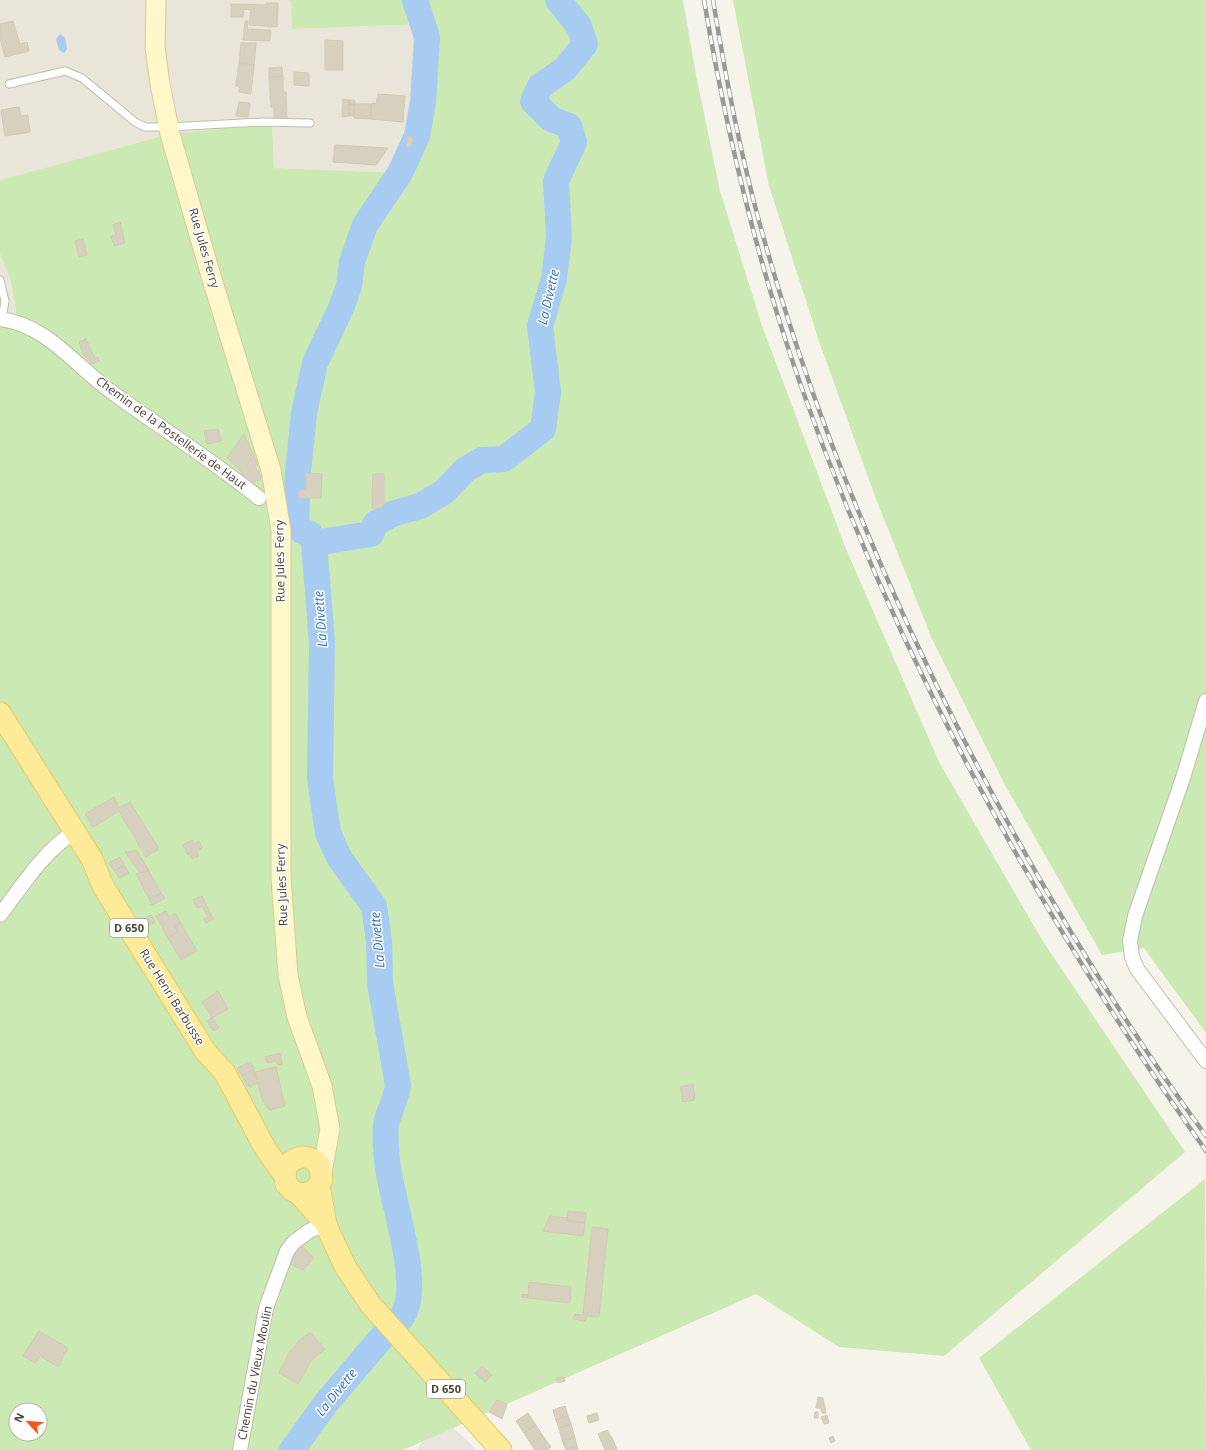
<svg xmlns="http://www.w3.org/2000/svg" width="1206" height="1450" font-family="'Open Sans',sans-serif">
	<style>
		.residential { fill: #e9e5d8 }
		.industrial { fill: #e8e4de }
		.green { fill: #cbe9b3; fill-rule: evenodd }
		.water { fill: #a7cbf1 }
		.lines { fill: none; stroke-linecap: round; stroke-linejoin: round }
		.river { stroke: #a7cbf1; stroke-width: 26 }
		.building { fill: #d7d0bf; stroke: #d2c9b2 }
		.service-casing { stroke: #c1bcac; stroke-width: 9 }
		.minor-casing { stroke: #c1bcac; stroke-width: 16 }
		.secondary-casing { stroke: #d5cb9a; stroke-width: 21 }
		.primary-casing { stroke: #e5cb68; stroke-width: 23 }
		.service { stroke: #fff; stroke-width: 7 }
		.minor { stroke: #fff; stroke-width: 14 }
		.secondary { stroke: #fff7ca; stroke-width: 19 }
		.primary { stroke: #feeb9a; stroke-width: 21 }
		.rail-casing { stroke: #989898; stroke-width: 4.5 }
		.rail { stroke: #fff; stroke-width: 3; stroke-dasharray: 9; stroke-linecap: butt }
		.labels { text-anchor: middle; stroke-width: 3; stroke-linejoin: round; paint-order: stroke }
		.shield { fill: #fff; stroke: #807c74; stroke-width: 1 }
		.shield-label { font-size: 11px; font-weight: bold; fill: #494438 }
		.street-label { font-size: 12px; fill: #494438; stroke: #fff }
		.water-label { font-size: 13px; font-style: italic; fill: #2f70b6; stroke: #fff }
	</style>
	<rect width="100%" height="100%" fill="#f5f3ea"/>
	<g class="residential">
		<path d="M 0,0 L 287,0 L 291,1 L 292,29 L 424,24 L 427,37 L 423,102 L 417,136 L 400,173 L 274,168 L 272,125 L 170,134 L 0,180 Z"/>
		<path d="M 0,254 L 11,281 L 18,323 L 0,319 Z"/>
	</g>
	<path class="industrial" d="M 438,1414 L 474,1447 L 475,1450 L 417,1450 Z"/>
	<g class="green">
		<path d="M 287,0 L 683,0 L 696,75 L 720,191 L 762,326 L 846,549 L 939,762 L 1042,940 L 1185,1152 L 944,1356 L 839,1347 L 756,1294 L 403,1450 L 0,1450 L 0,319 L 18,323 L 11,281 L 0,254 L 0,180 L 170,134 L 272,124 L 274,168 L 400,173 L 417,136 L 423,102 L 427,37 L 424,24 L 292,29 L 291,1 ZM 16,1410 L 40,1410 L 40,1434 L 16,1434 Z"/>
		<path d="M 733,0 L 1206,0 L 1206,1033 L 1144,948 L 1102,955 L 1005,785 L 932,639 L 876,499 L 820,344 L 769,186 Z"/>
		<path d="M 1205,1179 L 1206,1450 L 1031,1450 L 979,1358 Z"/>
	</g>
	<path class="water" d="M 60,34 L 65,38 L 67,49 L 64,53 L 59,50 L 56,39 Z"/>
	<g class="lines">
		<g class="river">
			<path d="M 314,543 L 371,534 L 375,524 L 392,514 L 420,506 L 444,492 L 465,470 L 482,460 L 504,459 L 543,429 L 548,392 L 540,326 L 554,279 L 559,237 L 556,181 L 574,142 L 569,126 L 551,119 L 533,101 L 540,86 L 565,69 L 585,44 L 579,26 L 558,0"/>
			<path d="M 399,1320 C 427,1293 389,1195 387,1160 C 386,1148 384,1131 387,1120 C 391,1108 396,1098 398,1085 L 380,983 L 379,941 L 374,906 L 340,859 L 328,833 L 320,778 L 322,642 L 314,543 L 310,534 L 302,531 L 296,524 L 298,472 L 304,413 L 315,363 L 341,308 L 349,286 L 352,262 L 365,225 L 400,173 L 417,136 L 423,102 L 427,37 L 415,0"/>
			<path d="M 292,1450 L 326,1403 L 383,1336"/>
		</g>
	</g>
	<g class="building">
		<path d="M 266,3 L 278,3 L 277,27 L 249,25 L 251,10 L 244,9 L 243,17 L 231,17 L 231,4 L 266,5 Z"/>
		<path d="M 13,21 L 20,44 L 27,42 L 29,51 L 5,57 L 0,38 L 0,24 Z"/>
		<path d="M 245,21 L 248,21 L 247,29 L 271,30 L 270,41 L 243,40 Z"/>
		<path d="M 325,40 L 343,41 L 343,70 L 325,70 Z"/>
		<path d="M 241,43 L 256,43 L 254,65 L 239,63 Z"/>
		<path d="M 239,63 L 254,65 L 251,94 L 239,92 L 239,87 L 236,86 Z"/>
		<path d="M 282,67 L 283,76 L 269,77 L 269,68 Z"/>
		<path d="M 294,72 L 309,73 L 309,86 L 294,85 Z"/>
		<path d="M 283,76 L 283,91 L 286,92 L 287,118 L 274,118 L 274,107 L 271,107 L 269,77 Z"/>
		<path d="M 378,94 L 405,96 L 403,122 L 370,119 L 372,103 L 376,104 Z"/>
		<path d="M 343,99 L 349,100 L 349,116 L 342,117 Z"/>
		<path d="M 349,100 L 355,100 L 355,105 L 349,104 Z"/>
		<path d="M 239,102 L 250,103 L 248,117 L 236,116 Z"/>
		<path d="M 349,104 L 355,105 L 354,116 L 349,116 Z"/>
		<path d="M 355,104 L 371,104 L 370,119 L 354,118 Z"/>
		<path d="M 19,107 L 21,116 L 28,115 L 30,132 L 5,136 L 1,110 Z"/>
		<path d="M 408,136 L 413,137 L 411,147 L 406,146 Z"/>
		<path d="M 335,145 L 388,148 L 376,165 L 333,162 Z"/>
		<path d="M 120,222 L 125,243 L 114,246 L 111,236 L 116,235 L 113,225 Z"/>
		<path d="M 83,239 L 87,255 L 79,257 L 75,241 Z"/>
		<path d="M 86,339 L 95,359 L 98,357 L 99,361 L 92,364 L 82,352 L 79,342 Z"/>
		<path d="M 218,429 L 221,441 L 207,444 L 204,431 Z"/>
		<path d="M 244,434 L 258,465 L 255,466 L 262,478 L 249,485 L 239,469 L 227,458 Z"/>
		<path d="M 306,473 L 322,474 L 321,498 L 299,498 L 299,490 L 306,490 Z"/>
		<path d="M 373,474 L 384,474 L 384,506 L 381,508 L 372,508 Z"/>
		<path d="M 114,797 L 119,808 L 130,802 L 159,849 L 146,857 L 119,811 L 93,827 L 85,814 Z"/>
		<path d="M 192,840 L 194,844 L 199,841 L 202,848 L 197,851 L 199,856 L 192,859 L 190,854 L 188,855 L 183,845 Z"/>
		<path d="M 137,851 L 148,869 L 149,871 L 140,873 L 125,852 Z"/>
		<path d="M 120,857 L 124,865 L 114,871 L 109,863 Z"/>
		<path d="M 124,865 L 129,873 L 119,878 L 114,871 Z"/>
		<path d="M 149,871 L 161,893 L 149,899 L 136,874 Z"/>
		<path d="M 161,893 L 165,898 L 152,905 L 149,899 Z"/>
		<path d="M 202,896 L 213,919 L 206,923 L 204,919 L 208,917 L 202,906 L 197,908 L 193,899 Z"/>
		<path d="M 166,911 L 169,917 L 175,913 L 181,923 L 175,927 L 178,931 L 168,938 L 156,916 Z"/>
		<path d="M 151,915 L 155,922 L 148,926 L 144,919 Z"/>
		<path d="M 181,923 L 197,951 L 181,960 L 168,938 L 178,931 L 175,927 Z"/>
		<path d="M 218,991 L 228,1009 L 212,1018 L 202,1002 Z"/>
		<path d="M 212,1018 L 219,1028 L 213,1031 L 207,1021 Z"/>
		<path d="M 280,1053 L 282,1064 L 278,1065 L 276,1061 L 267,1063 L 265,1057 Z"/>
		<path d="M 250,1062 L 255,1069 L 242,1076 L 237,1068 Z"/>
		<path d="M 276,1067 L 285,1106 L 270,1110 L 263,1102 L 255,1072 Z"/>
		<path d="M 253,1070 L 258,1083 L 250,1087 L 249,1085 L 247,1086 L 242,1076 Z"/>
		<path d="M 693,1084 L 695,1100 L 683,1102 L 680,1087 Z"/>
		<path d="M 568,1211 L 586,1213 L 585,1223 L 567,1221 Z"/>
		<path d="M 550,1216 L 568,1218 L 567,1221 L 585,1223 L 583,1236 L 543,1231 Z"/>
		<path d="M 592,1227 L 608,1229 L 599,1317 L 587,1316 L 585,1321 L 583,1321 L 573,1319 L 575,1314 L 583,1315 Z"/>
		<path d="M 301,1245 L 314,1258 L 303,1270 L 288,1263 L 295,1248 Z"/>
		<path d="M 529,1282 L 571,1287 L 570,1303 L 528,1298 Z"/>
		<path d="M 522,1294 L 528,1295 L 527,1298 L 521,1297 Z"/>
		<path d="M 39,1331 L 68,1348 L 58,1367 L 40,1356 L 36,1363 L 23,1356 Z"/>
		<path d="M 310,1332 L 325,1349 L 311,1361 L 298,1384 L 279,1373 L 289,1353 L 300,1340 Z"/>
		<path d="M 482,1366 L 492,1375 L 485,1382 L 475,1373 Z"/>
		<path d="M 564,1377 L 565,1381 L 558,1383 L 556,1378 Z"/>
		<path d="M 818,1397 L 823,1398 L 826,1413 L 822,1413 L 821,1408 L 816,1408 Z"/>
		<path d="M 497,1400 L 507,1404 L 502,1419 L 489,1412 Z"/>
		<path d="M 565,1406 L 568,1416 L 556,1420 L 553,1410 Z"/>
		<path d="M 815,1412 L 818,1412 L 818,1418 L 814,1418 Z"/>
		<path d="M 528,1413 L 536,1425 L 524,1433 L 516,1421 Z"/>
		<path d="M 597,1413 L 599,1420 L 589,1423 L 587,1416 Z"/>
		<path d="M 827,1415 L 829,1423 L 824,1424 L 821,1417 Z"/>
		<path d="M 568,1416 L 571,1424 L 559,1428 L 556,1420 Z"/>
		<path d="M 571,1424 L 575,1438 L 562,1440 L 559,1428 Z"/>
		<path d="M 536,1425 L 543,1436 L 531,1444 L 524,1433 Z"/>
		<path d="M 607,1430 L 611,1437 L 612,1437 L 617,1450 L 605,1450 L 598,1434 Z"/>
		<path d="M 543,1436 L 551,1447 L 547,1450 L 535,1450 L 531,1444 Z"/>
		<path d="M 833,1436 L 835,1441 L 831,1443 L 829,1438 Z"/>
		<path d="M 575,1438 L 577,1446 L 566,1450 L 562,1440 Z"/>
		<path d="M 577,1446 L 578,1450 L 566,1450 Z"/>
	</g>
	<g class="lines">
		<g class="service-casing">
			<g id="service">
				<path d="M 9,84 L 65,71 L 82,78 L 135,122 L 145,127 L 169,127 L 262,122 L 310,123"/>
				<path d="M 0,280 L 5,301 L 2,319"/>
			</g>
		</g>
		<g class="minor-casing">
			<g id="minor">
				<path d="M 0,319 C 48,325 76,367 113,393 C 161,428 212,460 259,498"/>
				<path d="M 1206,701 L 1183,778 L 1135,916 L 1130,941 L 1132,957 L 1137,969 L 1206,1061"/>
				<path d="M 0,915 C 22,886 43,852 74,832"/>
				<path d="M 240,1450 L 266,1308 L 287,1251 L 294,1242 L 309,1231 L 326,1224"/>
			</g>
		</g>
		<g class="secondary-casing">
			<path id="secondary" d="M 156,0 L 155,47 L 160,84 L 170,134 L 211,276 L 271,470 L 281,530 L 281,878 L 288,975 L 297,1017 L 322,1086 L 330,1129 L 322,1172"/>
		</g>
		<g class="primary-casing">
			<g id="primary">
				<path d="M 0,713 L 92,859 L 103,886 L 205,1051 L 225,1073 L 265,1148 L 285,1176"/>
				<path d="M 319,1185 L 326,1224 L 329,1232 L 345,1266 L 370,1304 L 501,1450"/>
				<path d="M 299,1194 C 311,1194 317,1190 322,1179 L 319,1165 C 308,1153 296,1155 286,1167 L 285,1176 L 286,1184 L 292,1190 L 299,1194 L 326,1224"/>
			</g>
		</g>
		<use href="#service" class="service"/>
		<use href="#minor" class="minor"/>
		<use href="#secondary" class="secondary"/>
		<use href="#primary" class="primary"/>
		<g class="rail-casing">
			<g id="rail">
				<path d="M 704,0 C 726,130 756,258 800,383 C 896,657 1038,914 1206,1151"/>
				<path d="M 713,0 C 725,74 739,148 759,221 C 808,402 879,574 964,740 C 1035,878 1115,1011 1206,1136"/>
			</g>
		</g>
		<use href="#rail" class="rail"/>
	</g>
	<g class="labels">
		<g class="shield">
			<rect x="110" y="919" width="38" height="18" rx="3"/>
			<rect x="427" y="1380" width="38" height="18" rx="3"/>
		</g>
		<g class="shield-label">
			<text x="129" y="932">D 650</text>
			<text x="446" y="1393">D 650</text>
		</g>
		<g class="street-label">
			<text transform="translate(204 248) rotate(74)" y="4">Rue Jules Ferry</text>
			<text transform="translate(171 433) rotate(36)" y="4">Chemin de la Postellerie de Haut</text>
			<text transform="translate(280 561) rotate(-91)" y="4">Rue Jules Ferry</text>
			<text transform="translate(282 885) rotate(-92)" y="4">Rue Jules Ferry</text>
			<text transform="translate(172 997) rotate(58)" y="4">Rue Henri Barbusse</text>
			<text transform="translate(255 1373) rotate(-79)" y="4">Chemin du Vieux Moulin</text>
		</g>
		<g class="water-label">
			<text transform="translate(548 297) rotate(-77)" y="5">La Divette</text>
			<text transform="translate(320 619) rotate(-94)" y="5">La Divette</text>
			<text transform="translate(377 940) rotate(-95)" y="5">La Divette</text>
			<text transform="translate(336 1392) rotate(-51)" y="5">La Divette</text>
		</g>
	</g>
	<g transform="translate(28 1422) rotate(296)"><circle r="19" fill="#ffffff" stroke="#b6b4af"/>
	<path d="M0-3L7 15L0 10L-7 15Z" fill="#fa531c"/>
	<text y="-6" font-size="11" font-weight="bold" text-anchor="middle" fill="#494438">N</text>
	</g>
</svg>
